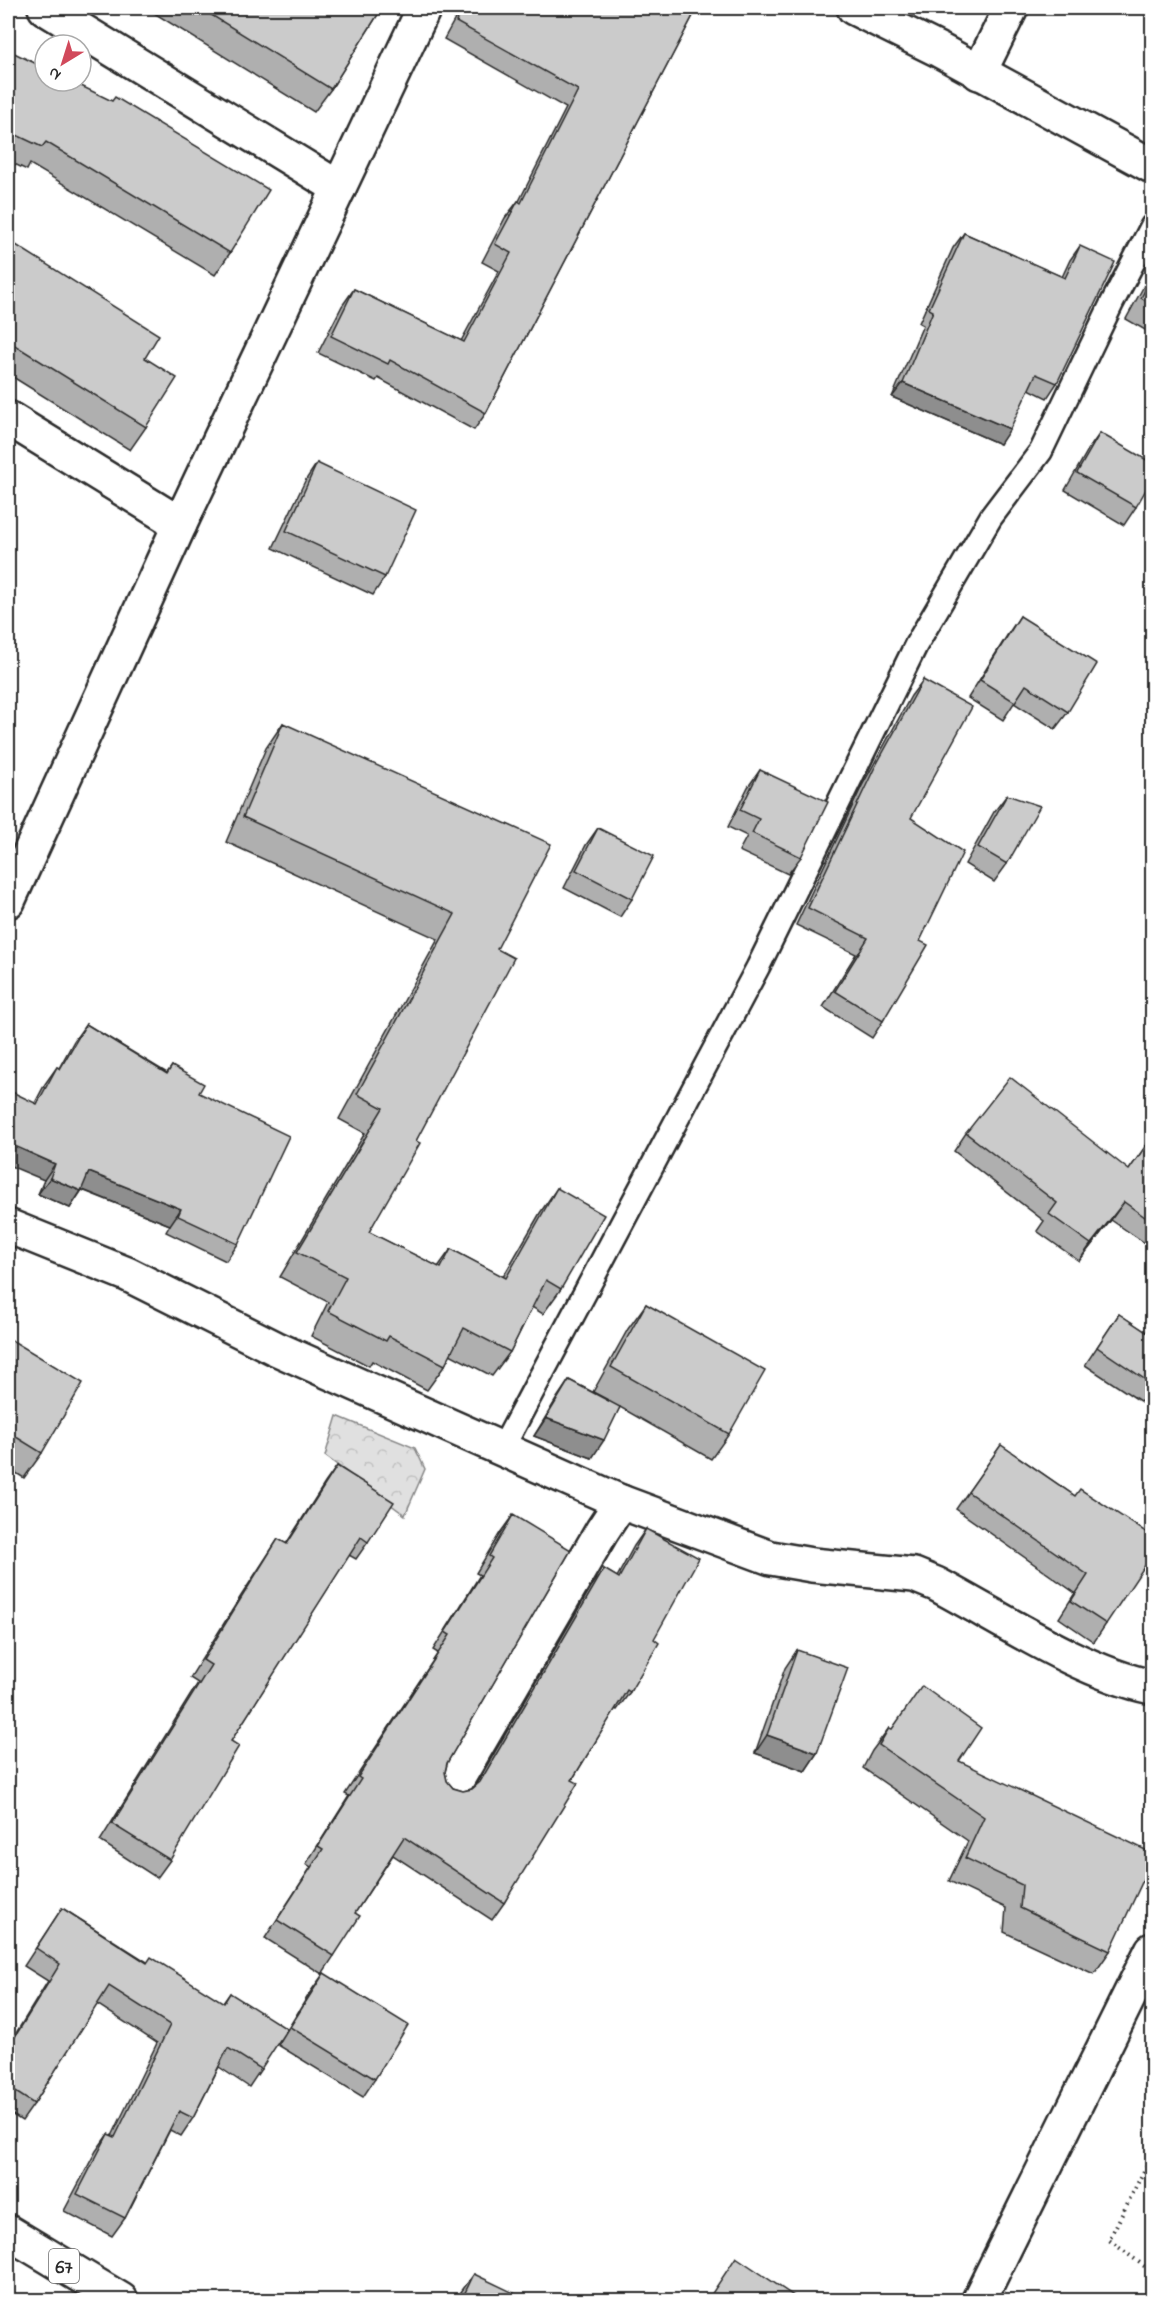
<svg xmlns="http://www.w3.org/2000/svg" width="1160" height="2308" font-family="'Indie Flower',sans-serif">
	<style>
		.park { fill: url(#park-crowns); stroke: #868686; stroke-width: 1.5 }
		.lines { fill: none; stroke-linecap: round; stroke-linejoin: round }
		.service-casing { stroke: #2b2b2b; stroke-width: 27 }
		.minor-casing { stroke: #2b2b2b; stroke-width: 38 }
		.tertiary-casing { stroke: #2b2b2b; stroke-width: 38 }
		.primary-casing { stroke: #2b2b2b; stroke-width: 38 }
		.path { stroke: #2b2b2b; stroke-width: 4; stroke-dasharray: 1.5 4.5; stroke-linecap: butt }
		.service { stroke: #fff; stroke-width: 22 }
		.minor { stroke: #fff; stroke-width: 33 }
		.tertiary { stroke: #fff; stroke-width: 33 }
		.primary { stroke: #fff; stroke-width: 33 }
		.wall { fill: #afafaf; stroke: #2b2b2b; stroke-width: 1.5 }
		.shaded-wall { fill: #8e8e8e; stroke: #2b2b2b; stroke-width: 1.5 }
		.building { fill: #cbcbcb; stroke: #2b2b2b; stroke-width: 1.5 }
		.labels { text-anchor: middle; stroke-width: 4.5; stroke-linejoin: round; paint-order: stroke }
		.shield { fill: #fff; stroke: #6b6b6b; stroke-width: 1.5 }
		.shield-label { font-size: 20px; font-weight: bold; fill: #2b2b2b }
	</style>
	<defs>
		<pattern id="park-crowns" width="20" height="18" patternUnits="userSpaceOnUse" patternTransform="scale(1.5)"><rect width="20" height="18" fill="#e0e0e0"/><path d="M2 6a3 3 0 1 1 6 0M12 15a3 3 0 1 1 6 0" fill="none" stroke="#c0c0c0"/></pattern>
	</defs>
	<rect width="100%" height="100%" fill="#fff"/>
	<filter id="ink" filterUnits="userSpaceOnUse"><feTurbulence type="fractalNoise" baseFrequency=".0167" numOctaves="2"/><feDisplacementMap in="SourceGraphic" scale="12" xChannelSelector="R" yChannelSelector="G"/><feConvolveMatrix kernelMatrix="1 2 1 2 8 2 1 2 1" color-interpolation-filters="sRGB"/></filter>
	<g filter="url(#ink)">
		<path class="park" d="M 337,1416 L 415,1448 L 425,1469 L 405,1515 L 325,1456 Z"/>
		<g class="lines">
			<g class="service-casing">
				<path id="service" d="M 502,1449 L 758,967 L 916,645 L 991,517 L 1041,451 L 1112,303 L 1152,226"/>
			</g>
			<g class="minor-casing">
				<g id="minor">
					<path d="M 45,8 L 339,188"/>
					<path d="M 854,8 L 939,50 L 1152,166"/>
					<path d="M 979,73 L 1011,8"/>
					<path d="M 8,418 L 180,524"/>
					<path d="M 8,1226 L 127,1274 L 275,1348 L 621,1502 L 771,1558 L 812,1565 L 914,1575 L 936,1584 C 1002,1619 1081,1672 1152,1687"/>
					<path d="M 451,1790 L 602,1531 L 621,1502"/>
				</g>
			</g>
			<g class="tertiary-casing">
				<g id="tertiary">
					<path d="M 8,901 L 180,524 L 424,8"/>
					<path d="M 979,2300 L 1152,1950"/>
				</g>
			</g>
			<g class="primary-casing">
				<path id="primary" d="M 8,2232 L 121,2300"/>
			</g>
			<path class="path" d="M 1152,2155 L 1109,2240 L 1152,2272"/>
			<use href="#service" class="service"/>
			<use href="#minor" class="minor"/>
			<use href="#tertiary" class="tertiary"/>
			<use href="#primary" class="primary"/>
		</g>
		<g class="wall">
			<path d="M 146,8 L 382,8 L 331,89 L 314,112 Z"/>
			<path d="M 461,8 L 697,8 L 486,413 L 474,430 L 378,378 L 376,381 L 318,353 L 342,306 L 354,289 L 461,341 L 499,271 L 482,262 L 505,218 L 518,201 L 519,201 L 566,108 L 444,39 Z"/>
			<path d="M 1135,8 L 1152,8 L 1152,16 Z"/>
			<path d="M 8,50 L 230,253 L 215,275 L 30,164 L 27,170 L 8,161 Z"/>
			<path d="M 964,233 L 1062,277 L 1070,260 L 1080,246 L 1057,383 L 1047,398 L 1029,389 L 1000,444 L 892,397 L 923,325 L 919,323 L 953,248 Z"/>
			<path d="M 8,240 L 145,358 L 146,427 L 130,450 L 8,374 Z"/>
			<path d="M 1152,271 L 1152,334 L 1126,319 Z"/>
			<path d="M 1100,433 L 1136,507 L 1124,525 L 1065,490 L 1088,450 Z"/>
			<path d="M 317,463 L 385,577 L 373,595 L 273,548 L 305,481 Z"/>
			<path d="M 1020,616 L 1068,712 L 1055,729 L 1014,703 L 1003,720 L 968,698 L 1008,634 Z"/>
			<path d="M 923,680 L 911,818 L 920,941 L 883,1021 L 872,1038 L 823,1007 L 856,954 L 796,925 L 862,786 L 911,696 Z"/>
			<path d="M 283,723 L 497,949 L 416,1141 L 369,1232 L 438,1267 L 451,1249 L 503,1277 L 540,1213 L 557,1188 L 561,1289 L 543,1314 L 532,1307 L 510,1352 L 492,1376 L 450,1354 L 445,1365 L 427,1390 L 372,1361 L 369,1366 L 311,1336 L 328,1302 L 280,1277 L 365,1133 L 339,1119 L 438,939 L 226,842 L 266,748 Z"/>
			<path d="M 760,770 L 801,857 L 788,874 L 739,851 L 747,836 L 728,827 L 748,787 Z"/>
			<path d="M 1007,795 L 1007,864 L 994,882 L 965,864 L 994,812 Z"/>
			<path d="M 598,828 L 632,899 L 620,917 L 564,888 L 586,845 Z"/>
			<path d="M 86,1024 L 167,1073 L 172,1066 L 199,1093 L 238,1244 L 226,1261 L 166,1232 L 170,1225 L 82,1190 L 70,1208 L 38,1194 L 44,1180 L 35,1103 L 45,1084 L 57,1067 L 59,1068 L 74,1041 Z"/>
			<path d="M 966,1133 L 1129,1170 L 1152,1137 L 1152,1232 L 1145,1243 L 1111,1220 L 1079,1261 L 1037,1231 L 1044,1221 L 954,1151 Z"/>
			<path d="M 646,1304 L 729,1434 L 711,1459 L 620,1407 L 592,1458 L 534,1436 L 557,1398 L 569,1380 L 610,1401 L 593,1392 L 628,1329 Z"/>
			<path d="M 1119,1314 L 1152,1336 L 1152,1409 L 1085,1365 Z"/>
			<path d="M 8,1338 L 42,1453 L 24,1478 L 8,1468 Z"/>
			<path d="M 1001,1445 L 1075,1496 L 1106,1624 L 1094,1642 L 1059,1618 L 1075,1593 L 956,1509 Z"/>
			<path d="M 337,1466 L 368,1542 L 356,1559 L 349,1555 L 231,1741 L 170,1860 L 157,1878 L 100,1841 L 198,1683 L 190,1678 L 241,1596 L 278,1539 L 286,1544 L 325,1483 Z"/>
			<path d="M 513,1515 L 445,1772 L 447,1781 L 453,1788 L 463,1791 L 472,1789 L 475,1786 L 591,1587 L 604,1569 L 617,1577 L 634,1546 L 646,1529 L 654,1639 L 630,1692 L 617,1710 L 615,1709 L 572,1780 L 504,1903 L 492,1920 L 393,1855 L 355,1913 L 334,1956 L 322,1974 L 265,1938 L 311,1867 L 306,1864 L 349,1796 L 345,1794 L 438,1653 L 433,1650 L 480,1575 L 476,1573 L 500,1533 Z"/>
			<path d="M 797,1650 L 817,1753 L 805,1771 L 755,1753 L 785,1668 Z"/>
			<path d="M 889,1728 L 959,1761 L 1110,1951 L 1094,1974 L 1004,1932 L 1006,1908 L 949,1881 L 968,1841 L 863,1768 L 872,1751 Z"/>
			<path d="M 62,1908 L 147,1962 L 223,2003 L 230,1993 L 261,2069 L 249,2087 L 219,2067 L 193,2118 L 181,2136 L 170,2130 L 125,2218 L 112,2236 L 64,2211 L 96,2151 L 108,2134 L 112,2136 L 157,2043 L 97,2004 L 34,2104 L 22,2121 L 8,2112 L 8,2046 L 48,1981 L 24,1966 Z"/>
			<path d="M 324,1973 L 375,2079 L 363,2097 L 278,2045 L 311,1991 Z"/>
			<path d="M 474,2274 L 513,2301 L 457,2301 L 461,2292 Z"/>
		</g>
		<g class="shaded-wall">
			<path d="M 903,383 L 1010,429 L 1000,444 L 892,397 Z"/>
			<path d="M 8,1143 L 55,1164 L 44,1180 L 8,1165 Z"/>
			<path d="M 89,1172 L 181,1209 L 170,1225 L 78,1188 Z"/>
			<path d="M 50,1178 L 81,1191 L 70,1208 L 38,1194 Z"/>
			<path d="M 1124,1202 L 1111,1220 L 1079,1261 L 1091,1244 Z"/>
			<path d="M 546,1418 L 604,1440 L 592,1458 L 534,1436 Z"/>
			<path d="M 767,1735 L 817,1753 L 805,1771 L 755,1753 Z"/>
		</g>
		<g class="building">
			<path d="M 200,8 L 382,8 L 331,89 Z"/>
			<path d="M 464,8 L 697,8 L 486,413 L 390,360 L 388,364 L 331,336 L 354,289 L 464,342 L 511,253 L 495,244 L 518,201 L 521,203 L 578,90 L 456,22 Z"/>
			<path d="M 8,50 L 45,68 L 45,81 L 71,81 L 112,101 L 115,97 L 269,190 L 230,253 L 46,142 L 42,147 L 8,131 Z"/>
			<path d="M 964,233 L 1065,278 L 1080,246 L 1115,262 L 1057,383 L 1036,374 L 1010,429 L 903,383 L 933,311 L 929,309 Z"/>
			<path d="M 8,240 L 159,335 L 145,358 L 177,378 L 146,427 L 8,341 Z"/>
			<path d="M 1152,277 L 1152,305 L 1141,298 Z"/>
			<path d="M 1100,433 L 1152,463 L 1152,479 L 1136,507 L 1077,473 Z"/>
			<path d="M 317,463 L 416,510 L 385,577 L 286,531 Z"/>
			<path d="M 1020,616 L 1097,664 L 1068,712 L 1026,685 L 1015,702 L 980,680 Z"/>
			<path d="M 923,680 L 972,707 L 911,818 L 963,852 L 920,941 L 928,945 L 883,1021 L 835,991 L 868,938 L 808,908 L 874,769 Z"/>
			<path d="M 283,723 L 551,844 L 497,949 L 514,958 L 416,1141 L 420,1143 L 369,1232 L 441,1268 L 451,1249 L 506,1278 L 557,1188 L 604,1215 L 561,1289 L 546,1280 L 510,1352 L 464,1328 L 445,1365 L 389,1336 L 386,1341 L 328,1311 L 346,1277 L 297,1252 L 383,1108 L 357,1094 L 455,914 L 243,817 Z"/>
			<path d="M 760,770 L 828,802 L 801,857 L 752,833 L 759,819 L 740,810 Z"/>
			<path d="M 1007,795 L 1040,806 L 1007,864 L 978,847 Z"/>
			<path d="M 598,828 L 654,856 L 632,899 L 576,870 Z"/>
			<path d="M 86,1024 L 167,1074 L 172,1066 L 204,1084 L 199,1093 L 289,1136 L 238,1244 L 178,1216 L 181,1209 L 89,1172 L 81,1191 L 50,1178 L 55,1164 L 8,1143 L 8,1090 L 37,1104 L 57,1067 L 60,1069 Z"/>
			<path d="M 1010,1077 L 1129,1170 L 1152,1137 L 1152,1222 L 1124,1202 L 1091,1244 L 1049,1214 L 1057,1203 L 966,1133 Z"/>
			<path d="M 646,1304 L 765,1371 L 729,1434 L 611,1367 Z"/>
			<path d="M 1119,1314 L 1152,1336 L 1152,1384 L 1097,1347 Z"/>
			<path d="M 8,1338 L 83,1383 L 42,1453 L 8,1432 Z"/>
			<path d="M 569,1380 L 620,1407 L 604,1440 L 546,1418 Z"/>
			<path d="M 1001,1445 L 1075,1496 L 1080,1489 L 1152,1536 L 1152,1555 L 1106,1624 L 1071,1601 L 1088,1575 L 968,1492 Z"/>
			<path d="M 337,1466 L 394,1502 L 368,1542 L 361,1537 L 231,1741 L 239,1746 L 170,1860 L 112,1824 L 211,1665 L 203,1660 L 253,1579 L 278,1539 L 287,1544 Z"/>
			<path d="M 513,1515 L 571,1550 L 447,1763 L 445,1772 L 447,1781 L 453,1788 L 463,1791 L 472,1789 L 480,1782 L 604,1569 L 619,1578 L 646,1529 L 699,1558 L 654,1639 L 659,1643 L 630,1692 L 627,1690 L 572,1780 L 578,1783 L 504,1903 L 404,1837 L 355,1913 L 360,1916 L 334,1956 L 277,1920 L 323,1849 L 318,1846 L 361,1779 L 358,1777 L 450,1635 L 445,1632 L 492,1558 L 489,1556 Z"/>
			<path d="M 797,1650 L 848,1668 L 817,1753 L 767,1735 Z"/>
			<path d="M 922,1686 L 981,1728 L 959,1761 L 1152,1853 L 1152,1861 L 1110,1951 L 1020,1908 L 1022,1885 L 965,1858 L 984,1817 L 879,1745 L 889,1728 L 892,1729 Z"/>
			<path d="M 62,1908 L 147,1963 L 151,1957 L 224,2003 L 230,1993 L 287,2029 L 261,2069 L 228,2048 L 193,2118 L 179,2111 L 125,2218 L 77,2194 L 108,2134 L 115,2137 L 170,2025 L 109,1986 L 34,2104 L 8,2087 L 8,2048 L 60,1964 L 36,1948 Z"/>
			<path d="M 324,1973 L 408,2025 L 375,2079 L 290,2027 Z"/>
			<path d="M 736,2257 L 801,2301 L 707,2301 Z"/>
			<path d="M 474,2274 L 516,2294 L 513,2301 L 461,2301 Z"/>
		</g>
	</g>
	<g class="labels">
		<rect class="shield" x="49" y="2249" width="30" height="34" rx="4.5"/>
		<g class="shield-label">
			<text x="64" y="2273">67</text>
		</g>
	</g>
	<rect width="1160" height="2308" fill="none" stroke="#fff" stroke-width="30"/>
	<rect x="15" y="15" width="1130" height="2278" fill="none" stroke="#2b2b2b" stroke-width="2" filter="url(#ink)"/>
	<g transform="translate(63 63) rotate(218)"><circle r="28" fill="#ffffff" stroke="#aaaaaa" stroke-width="1.5"/>
	<path d="M0-4.5L10 22L0 15L-10 22Z" fill="#d1495b"/>
	<text y="-9" font-size="16" font-weight="bold" text-anchor="middle" fill="#2b2b2b">N</text>
	</g>
</svg>
